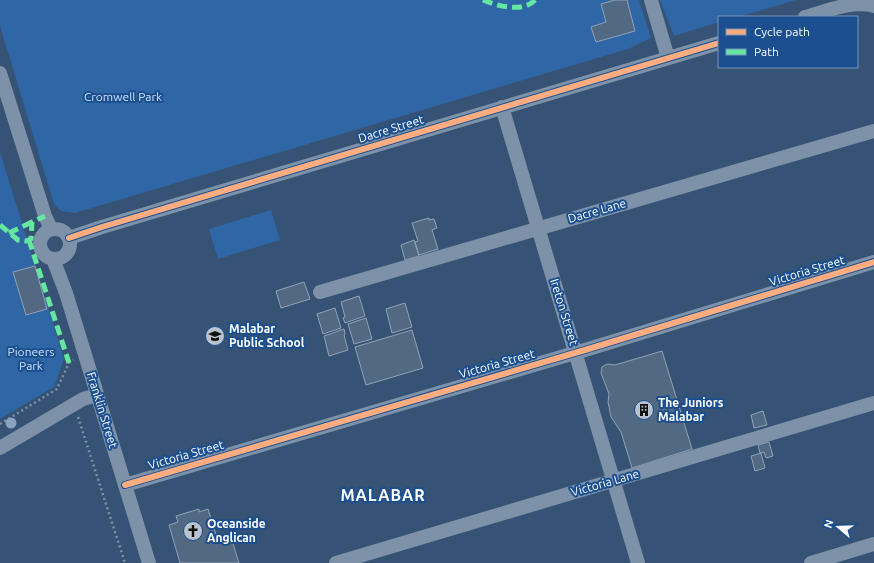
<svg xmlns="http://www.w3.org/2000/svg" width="874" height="563" font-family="Ubuntu,sans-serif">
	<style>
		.green { fill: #2f66a5 }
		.building { fill: #526984; stroke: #92a2b6 }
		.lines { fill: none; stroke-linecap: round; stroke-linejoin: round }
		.path { stroke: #7d92a8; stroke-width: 2.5; stroke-dasharray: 2 3; stroke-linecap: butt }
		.minor { stroke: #7d92a8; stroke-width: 14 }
		.quiet { stroke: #66e7a1; stroke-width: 5; stroke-dasharray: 10 5; stroke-linecap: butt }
		.cycleway-casing { stroke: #1b4f8f; stroke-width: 8 }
		.cycleway { stroke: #ffac80; stroke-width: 6 }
		.tree { fill: #8aa2be }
		.labels { text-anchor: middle; stroke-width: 4; stroke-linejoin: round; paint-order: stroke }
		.park-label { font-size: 12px; fill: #cfe3fa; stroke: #1b4f8f }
		.street-label { font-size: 12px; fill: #fff; stroke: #1b4f8f }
		.poi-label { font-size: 12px; font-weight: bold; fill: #fff; stroke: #1b4f8f; text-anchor: start }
		.district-label { font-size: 16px; font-weight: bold; letter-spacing: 1px; fill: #fff; stroke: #1b4f8f }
	</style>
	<rect width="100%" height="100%" fill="#365274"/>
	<g class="green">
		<path d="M 0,0 L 639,0 L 651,38 L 628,49 L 75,213 L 61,211 L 54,204 L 0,26 Z"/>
		<path d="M 660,0 L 796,0 L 738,17 L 719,17 L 719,22 L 674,36 Z"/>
		<path d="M 0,152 L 64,359 L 54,387 L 0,419 Z"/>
		<path d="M 271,210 L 280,240 L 218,259 L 209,229 Z"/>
	</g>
	<g class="building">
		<path d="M 615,0 L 627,0 L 635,31 L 596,42 L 591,27 L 606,22 L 601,4 Z"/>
		<path d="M 429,218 L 429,220 L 434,219 L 437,228 L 432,230 L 438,249 L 419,255 L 415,242 L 418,241 L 412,223 Z"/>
		<path d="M 414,240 L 419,256 L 405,260 L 401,245 Z"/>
		<path d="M 35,266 L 47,309 L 26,315 L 13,272 Z"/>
		<path d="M 304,282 L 310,299 L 281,308 L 276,291 Z"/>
		<path d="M 359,296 L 365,316 L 345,323 L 343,318 L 345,317 L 341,302 Z"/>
		<path d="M 405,303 L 412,327 L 392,333 L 386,309 Z"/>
		<path d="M 335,308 L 341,328 L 323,334 L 317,314 Z"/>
		<path d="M 366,318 L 372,339 L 354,344 L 348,324 Z"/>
		<path d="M 344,329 L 345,334 L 344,335 L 348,350 L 329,356 L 324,336 Z"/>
		<path d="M 412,330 L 423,368 L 366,385 L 355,347 Z"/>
		<path d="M 662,351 L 692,449 L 632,468 L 621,432 L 611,417 L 608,402 L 609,394 L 601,373 L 602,367 L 607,364 L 615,365 Z"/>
		<path d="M 763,411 L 767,425 L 754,428 L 751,415 Z"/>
		<path d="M 769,442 L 773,456 L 766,458 L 764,452 L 760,453 L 758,445 Z"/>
		<path d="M 761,453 L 765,468 L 755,471 L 751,456 Z"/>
		<path d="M 199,509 L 199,512 L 208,509 L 218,541 L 231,537 L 239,563 L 180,563 L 169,525 L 178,522 L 176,516 Z"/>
	</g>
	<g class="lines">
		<g class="path">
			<path d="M 78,417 L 125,563"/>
			<path d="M 0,424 L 57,389 L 69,363 L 73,360"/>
		</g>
		<g class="minor">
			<path d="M 651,0 L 668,58"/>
			<path d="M 805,17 C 827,11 851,0 874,6"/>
			<path d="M 0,73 L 45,216 L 51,229"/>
			<path d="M 502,107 L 638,563"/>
			<circle cx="55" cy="244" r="15"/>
			<path d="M 69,238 L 102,227 L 719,43"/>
			<path d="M 53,259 L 66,293 L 149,563"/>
			<path d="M 320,292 L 874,131"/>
			<path d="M 0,448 L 83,399 L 97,395"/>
			<path d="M 125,485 L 585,350 L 874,262"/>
			<path d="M 336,563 L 874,403"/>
			<path d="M 811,563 L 874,544"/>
		</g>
		<g class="quiet">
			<path d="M 483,0 C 497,6 523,13 535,0"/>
			<path d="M 0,225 L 18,240 L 26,241 L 31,239 L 32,222 L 45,216"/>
			<path d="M 9,233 L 32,222"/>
			<path d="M 29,240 L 69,363"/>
		</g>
		<g class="cycleway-casing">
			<g id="cycleway">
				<path d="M 69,238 L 102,227 L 719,43"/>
				<path d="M 125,485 L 585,350 L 874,262"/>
			</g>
		</g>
		<use href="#cycleway" class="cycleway"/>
	</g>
	<circle class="tree" cx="11" cy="423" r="5.5"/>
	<defs>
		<g id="school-disc" transform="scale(1)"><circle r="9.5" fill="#b9c2ce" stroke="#1b4f8f"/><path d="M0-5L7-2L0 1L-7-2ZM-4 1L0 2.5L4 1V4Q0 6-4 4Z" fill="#111"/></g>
		<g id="building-disc" transform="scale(1)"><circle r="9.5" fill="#b9c2ce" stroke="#1b4f8f"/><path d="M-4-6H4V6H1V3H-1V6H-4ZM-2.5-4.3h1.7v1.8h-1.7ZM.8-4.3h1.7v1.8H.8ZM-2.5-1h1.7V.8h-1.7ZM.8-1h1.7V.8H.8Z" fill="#111"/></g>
		<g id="church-disc" transform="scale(1)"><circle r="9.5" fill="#b9c2ce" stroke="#1b4f8f"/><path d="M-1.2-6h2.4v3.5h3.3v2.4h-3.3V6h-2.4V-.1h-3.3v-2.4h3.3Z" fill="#111"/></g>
	</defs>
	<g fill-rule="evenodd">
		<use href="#school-disc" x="215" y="336"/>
		<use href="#building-disc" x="644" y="410"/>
		<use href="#church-disc" x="193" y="531"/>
	</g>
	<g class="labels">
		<g class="park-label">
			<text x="123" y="101">Cromwell Park</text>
			<text x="31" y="356">Pioneers<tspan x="31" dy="14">Park</tspan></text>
		</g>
		<g class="street-label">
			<text transform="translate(391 129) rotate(-17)" y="4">Dacre Street</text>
			<text transform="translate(597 211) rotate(-16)" y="4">Dacre Lane</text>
			<text transform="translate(807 271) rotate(-17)" y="4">Victoria Street</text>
			<text transform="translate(564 312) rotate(73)" y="4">Ireton Street</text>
			<text transform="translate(497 364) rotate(-16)" y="4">Victoria Street</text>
			<text transform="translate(102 410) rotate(73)" y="4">Franklin Street</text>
			<text transform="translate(186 455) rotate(-16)" y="4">Victoria Street</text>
			<text transform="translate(605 483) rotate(-16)" y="4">Victoria Lane</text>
		</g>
		<g class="poi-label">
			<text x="229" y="333">Malabar<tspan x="229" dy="14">Public School</tspan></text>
			<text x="658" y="407">The Juniors<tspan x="658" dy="14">Malabar</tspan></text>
			<text x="207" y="528">Oceanside<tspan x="207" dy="14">Anglican</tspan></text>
		</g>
		<g class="district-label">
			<text x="383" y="501">MALABAR</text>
		</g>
	</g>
	<rect x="718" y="16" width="140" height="52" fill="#1b4f8f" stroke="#7695bc"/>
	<rect x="726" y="29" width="20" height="6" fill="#ffac80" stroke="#7695bc"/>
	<text x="754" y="36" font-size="12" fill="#ffffff">Cycle path</text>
	<rect x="726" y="49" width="20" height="6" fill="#66e7a1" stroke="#7695bc"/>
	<text x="754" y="56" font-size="12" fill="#ffffff">Path</text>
	<g transform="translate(838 527) rotate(289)" stroke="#1b4f8f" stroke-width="3" paint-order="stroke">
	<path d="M0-3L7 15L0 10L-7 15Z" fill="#ffffff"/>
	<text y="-6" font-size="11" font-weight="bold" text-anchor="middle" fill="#ffffff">N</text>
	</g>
</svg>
